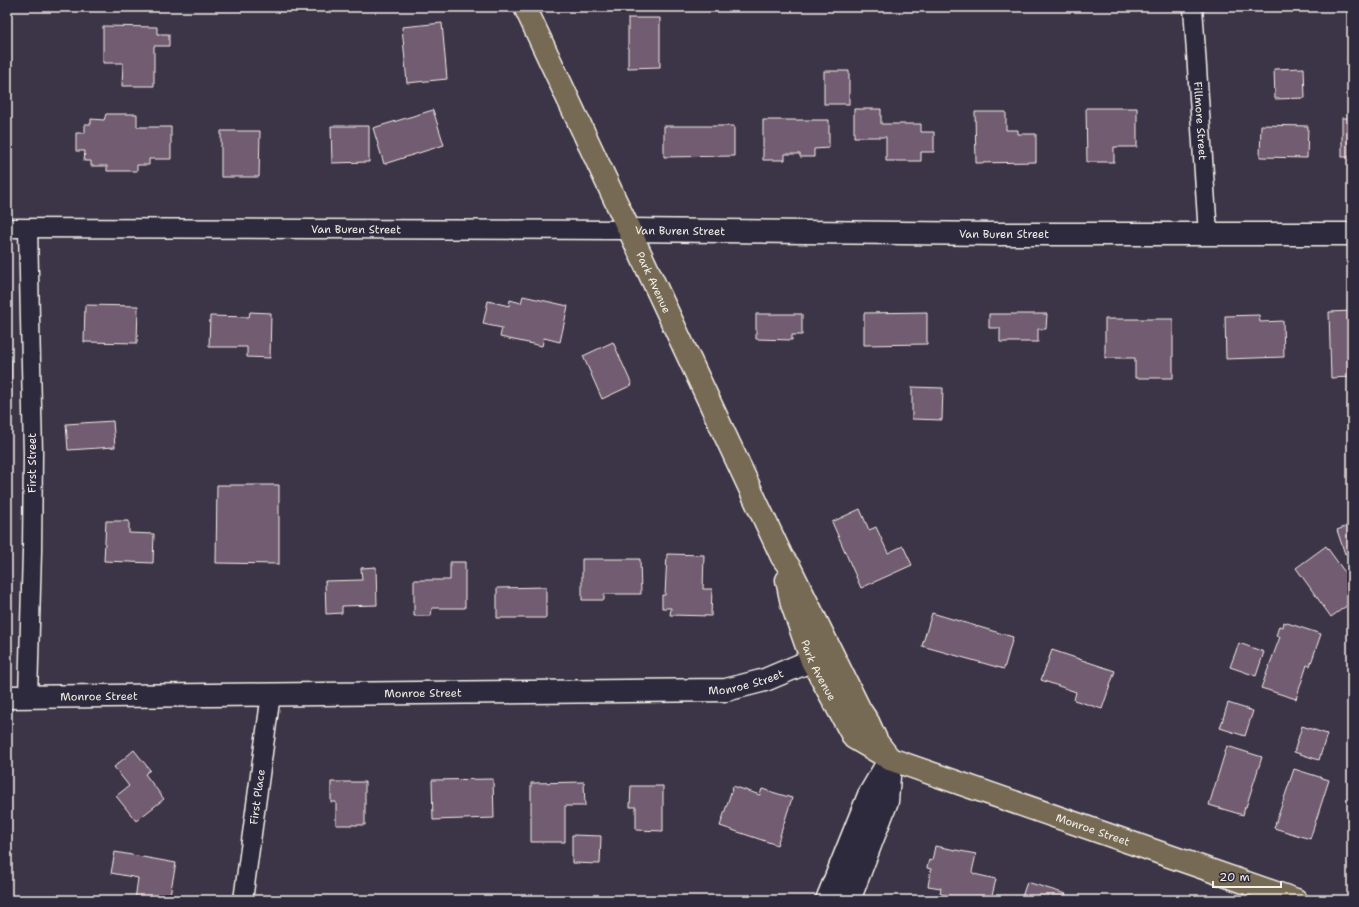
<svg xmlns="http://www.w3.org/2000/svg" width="1359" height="907" font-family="'Shantell Sans',sans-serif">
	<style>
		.building { fill: #725c71; stroke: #f4f1e8 }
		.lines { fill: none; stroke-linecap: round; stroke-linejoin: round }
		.street-casing { stroke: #f4f1e8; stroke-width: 21 }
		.secondary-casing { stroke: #f4f1e8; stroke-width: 25 }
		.primary-casing { stroke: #f4f1e8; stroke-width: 25 }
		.street { stroke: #2f2a3d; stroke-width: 18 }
		.secondary { stroke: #2f2a3d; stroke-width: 22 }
		.primary { stroke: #776a54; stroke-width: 22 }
		.labels { text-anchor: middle; stroke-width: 3.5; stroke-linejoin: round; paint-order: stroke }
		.street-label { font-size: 11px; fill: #f4f1e8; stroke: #2f2a3d }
	</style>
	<rect width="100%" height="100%" fill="#3c3447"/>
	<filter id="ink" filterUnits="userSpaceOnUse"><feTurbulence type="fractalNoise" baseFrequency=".025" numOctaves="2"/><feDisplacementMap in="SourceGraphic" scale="8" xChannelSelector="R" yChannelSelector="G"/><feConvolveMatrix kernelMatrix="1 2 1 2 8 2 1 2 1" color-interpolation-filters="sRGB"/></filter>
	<g filter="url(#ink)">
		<g class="building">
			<path d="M 628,18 L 660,18 L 660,67 L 628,68 Z"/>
			<path d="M 442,23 L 447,79 L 407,83 L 402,27 Z"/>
			<path d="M 103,26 L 157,27 L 157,34 L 169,34 L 169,46 L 154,46 L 154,86 L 122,86 L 123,63 L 103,63 Z"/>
			<path d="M 1304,68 L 1305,98 L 1275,99 L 1274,69 Z"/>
			<rect x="824" y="71" width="25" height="33"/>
			<path d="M 1086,108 L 1137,108 L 1137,147 L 1114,147 L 1114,162 L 1087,162 Z"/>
			<path d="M 854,109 L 881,109 L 881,124 L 921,124 L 921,132 L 934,132 L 934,152 L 921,152 L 921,161 L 886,161 L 886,137 L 854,137 Z"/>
			<path d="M 433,110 L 444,145 L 384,164 L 373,128 Z"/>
			<path d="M 975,112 L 1006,112 L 1006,130 L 1018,130 L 1018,134 L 1036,134 L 1036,162 L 976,163 Z"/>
			<path d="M 106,114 L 137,114 L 137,127 L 171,127 L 171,159 L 149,159 L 149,165 L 137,165 L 137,171 L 107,171 L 107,166 L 91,166 L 91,161 L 84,161 L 85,151 L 76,151 L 76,133 L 85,133 L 85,124 L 91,124 L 91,119 L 104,120 Z"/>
			<rect x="1342" y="118" width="10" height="39"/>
			<path d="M 763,120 L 829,120 L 829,148 L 814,149 L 814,157 L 800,157 L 800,154 L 785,154 L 785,160 L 763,160 Z"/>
			<path d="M 1261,125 L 1308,126 L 1307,158 L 1260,157 Z"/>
			<path d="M 331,126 L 369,126 L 369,162 L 332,163 Z"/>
			<path d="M 664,126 L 734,126 L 734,156 L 664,157 Z"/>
			<path d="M 221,131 L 260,131 L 259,177 L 221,177 Z"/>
			<path d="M 523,296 L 568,306 L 560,342 L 544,338 L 542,346 L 500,337 L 502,328 L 483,324 L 488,301 L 509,306 L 510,300 L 521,303 Z"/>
			<path d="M 85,305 L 138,306 L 137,343 L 84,342 Z"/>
			<path d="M 1352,311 L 1352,377 L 1331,378 L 1329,312 Z"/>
			<path d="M 250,312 L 271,313 L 270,358 L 247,357 L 247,347 L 209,347 L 210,316 L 249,317 Z"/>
			<path d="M 927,312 L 927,344 L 864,345 L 864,313 Z"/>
			<path d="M 756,314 L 802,314 L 802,335 L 792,335 L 792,340 L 756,339 Z"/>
			<path d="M 989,314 L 1047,314 L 1046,329 L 1038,329 L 1038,342 L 1000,342 L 1000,328 L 989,328 Z"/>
			<path d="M 1259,315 L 1260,322 L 1283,321 L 1284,357 L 1226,359 L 1225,316 Z"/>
			<path d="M 1105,319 L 1173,319 L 1173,378 L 1135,378 L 1135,358 L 1105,358 Z"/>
			<path d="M 613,342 L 632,385 L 602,399 L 583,356 Z"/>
			<rect x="7" y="360" width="4" height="37"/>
			<path d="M 912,387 L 943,388 L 942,420 L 912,419 Z"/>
			<path d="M 113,421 L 115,447 L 68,450 L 66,424 Z"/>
			<path d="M 217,485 L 279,485 L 279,564 L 216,563 Z"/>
			<path d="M 860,509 L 869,530 L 876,527 L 888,553 L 903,546 L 912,565 L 861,588 L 832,522 Z"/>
			<path d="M 106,521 L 129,521 L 129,533 L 154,534 L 153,563 L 104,561 Z"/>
			<path d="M 1352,524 L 1352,552 L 1345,554 L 1337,530 Z"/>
			<path d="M 1326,546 L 1349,578 L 1350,578 L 1352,581 L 1352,602 L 1331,617 L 1296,568 Z"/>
			<path d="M 667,554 L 704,555 L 703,589 L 712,589 L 711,616 L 670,615 L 671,608 L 662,608 L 662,595 L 665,595 Z"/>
			<path d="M 582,559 L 640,559 L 641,594 L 604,594 L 604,600 L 582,600 Z"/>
			<path d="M 450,562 L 465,562 L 465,608 L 432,608 L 431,616 L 414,616 L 414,580 L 450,580 Z"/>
			<path d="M 376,567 L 377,605 L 342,606 L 342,613 L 326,614 L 325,581 L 362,580 L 361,568 Z"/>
			<path d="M 546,587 L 546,618 L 497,618 L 497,588 Z"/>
			<path d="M 932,613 L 1013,637 L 1004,669 L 922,646 Z"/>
			<path d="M 1284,622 L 1321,634 L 1310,666 L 1307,665 L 1296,699 L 1261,688 L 1280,637 L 1276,636 L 1279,626 L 1283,627 Z"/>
			<path d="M 1239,643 L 1264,652 L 1256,676 L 1230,667 Z"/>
			<path d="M 1052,650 L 1115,671 L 1102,709 L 1074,700 L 1076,692 L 1041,680 Z"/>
			<path d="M 1228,703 L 1253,711 L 1245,736 L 1220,728 Z"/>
			<path d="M 1302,726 L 1327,734 L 1319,760 L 1294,752 Z"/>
			<path d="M 1227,746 L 1262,757 L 1246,807 L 1245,807 L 1243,815 L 1209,805 Z"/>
			<path d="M 134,750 L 150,770 L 145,774 L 164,799 L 136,821 L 116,796 L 129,786 L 114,767 Z"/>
			<path d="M 1294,769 L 1329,780 L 1310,839 L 1274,828 Z"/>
			<path d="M 493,779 L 494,818 L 433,820 L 432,780 Z"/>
			<path d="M 331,782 L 365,782 L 365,825 L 336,825 L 336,802 L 331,802 Z"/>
			<path d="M 584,782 L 585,806 L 565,806 L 565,842 L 531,842 L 531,783 Z"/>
			<path d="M 631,786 L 663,786 L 663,831 L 636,830 L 636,807 L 630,807 Z"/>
			<path d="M 733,786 L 760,795 L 762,789 L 792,798 L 777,845 L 720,826 Z"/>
			<path d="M 572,835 L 601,836 L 600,864 L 572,863 Z"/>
			<path d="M 935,846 L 976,854 L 972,872 L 974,874 L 996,879 L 991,900 L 968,900 L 940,894 L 941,888 L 928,886 L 931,869 L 927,868 L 929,860 L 932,861 Z"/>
			<path d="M 115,852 L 176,863 L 169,900 L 135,900 L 138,878 L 111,873 Z"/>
			<path d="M 1027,882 L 1066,894 L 1064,900 L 1021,900 Z"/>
		</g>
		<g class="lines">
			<g class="street-casing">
				<g id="street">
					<path id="s1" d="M 1193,7 L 1208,234"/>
					<path id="s2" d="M 7,228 L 628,230"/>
					<path d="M 28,697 L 32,551 L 33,454 L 28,229"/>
					<path id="s3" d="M 243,900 L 271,694"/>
				</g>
			</g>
			<g class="secondary-casing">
				<g id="secondary">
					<path id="s4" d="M 628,230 L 998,234 L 1352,234"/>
					<path id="s5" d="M 7,697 L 726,690 L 765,680 L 829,653"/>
					<path d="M 827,900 L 869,795 L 890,759"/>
					<path d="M 849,900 L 887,801 L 890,764"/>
				</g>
			</g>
			<g class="primary-casing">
				<g id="primary">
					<path id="s6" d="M 525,7 L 782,557 L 790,568 L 860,710 L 868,722 L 877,742 L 890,759"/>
					<path id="s7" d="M 787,580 L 792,604 L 812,661 L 854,738 L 890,759 L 1296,900"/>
				</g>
			</g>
			<use href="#street" class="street"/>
			<use href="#secondary" class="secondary"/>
			<use href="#primary" class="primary"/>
		</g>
	</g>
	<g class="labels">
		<g class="street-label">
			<text dy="4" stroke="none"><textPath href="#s1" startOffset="114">Fillmore Street</textPath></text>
			<text dy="4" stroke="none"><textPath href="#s2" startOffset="349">Van Buren Street</textPath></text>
			<text dy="4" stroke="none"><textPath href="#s4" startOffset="52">Van Buren Street</textPath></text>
			<text dy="4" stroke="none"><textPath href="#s4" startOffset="376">Van Buren Street</textPath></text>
			<text dy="4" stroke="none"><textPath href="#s6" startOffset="304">Park Avenue</textPath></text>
			<text transform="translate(32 463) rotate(-90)" y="4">First Street</text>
			<text dy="4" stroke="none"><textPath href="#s7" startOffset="96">Park Avenue</textPath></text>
			<text dy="4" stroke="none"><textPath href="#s5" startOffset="740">Monroe Street</textPath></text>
			<text dy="4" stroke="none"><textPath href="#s5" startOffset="416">Monroe Street</textPath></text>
			<text dy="4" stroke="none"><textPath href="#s5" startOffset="92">Monroe Street</textPath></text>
			<text dy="4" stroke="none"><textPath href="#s3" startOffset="104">First Place</textPath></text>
			<text dy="4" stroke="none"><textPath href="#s7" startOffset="429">Monroe Street</textPath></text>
		</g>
	</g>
	<rect width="1359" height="907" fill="none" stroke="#2f2a3d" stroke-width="24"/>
	<rect x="12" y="12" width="1335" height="883" fill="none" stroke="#f4f1e8" stroke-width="1.5" filter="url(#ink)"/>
	<path d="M1213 881v6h68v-6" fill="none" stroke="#f4f1e8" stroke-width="2"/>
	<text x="1219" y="881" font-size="12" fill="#f4f1e8" stroke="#2f2a3d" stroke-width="3" paint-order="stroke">20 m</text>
</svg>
